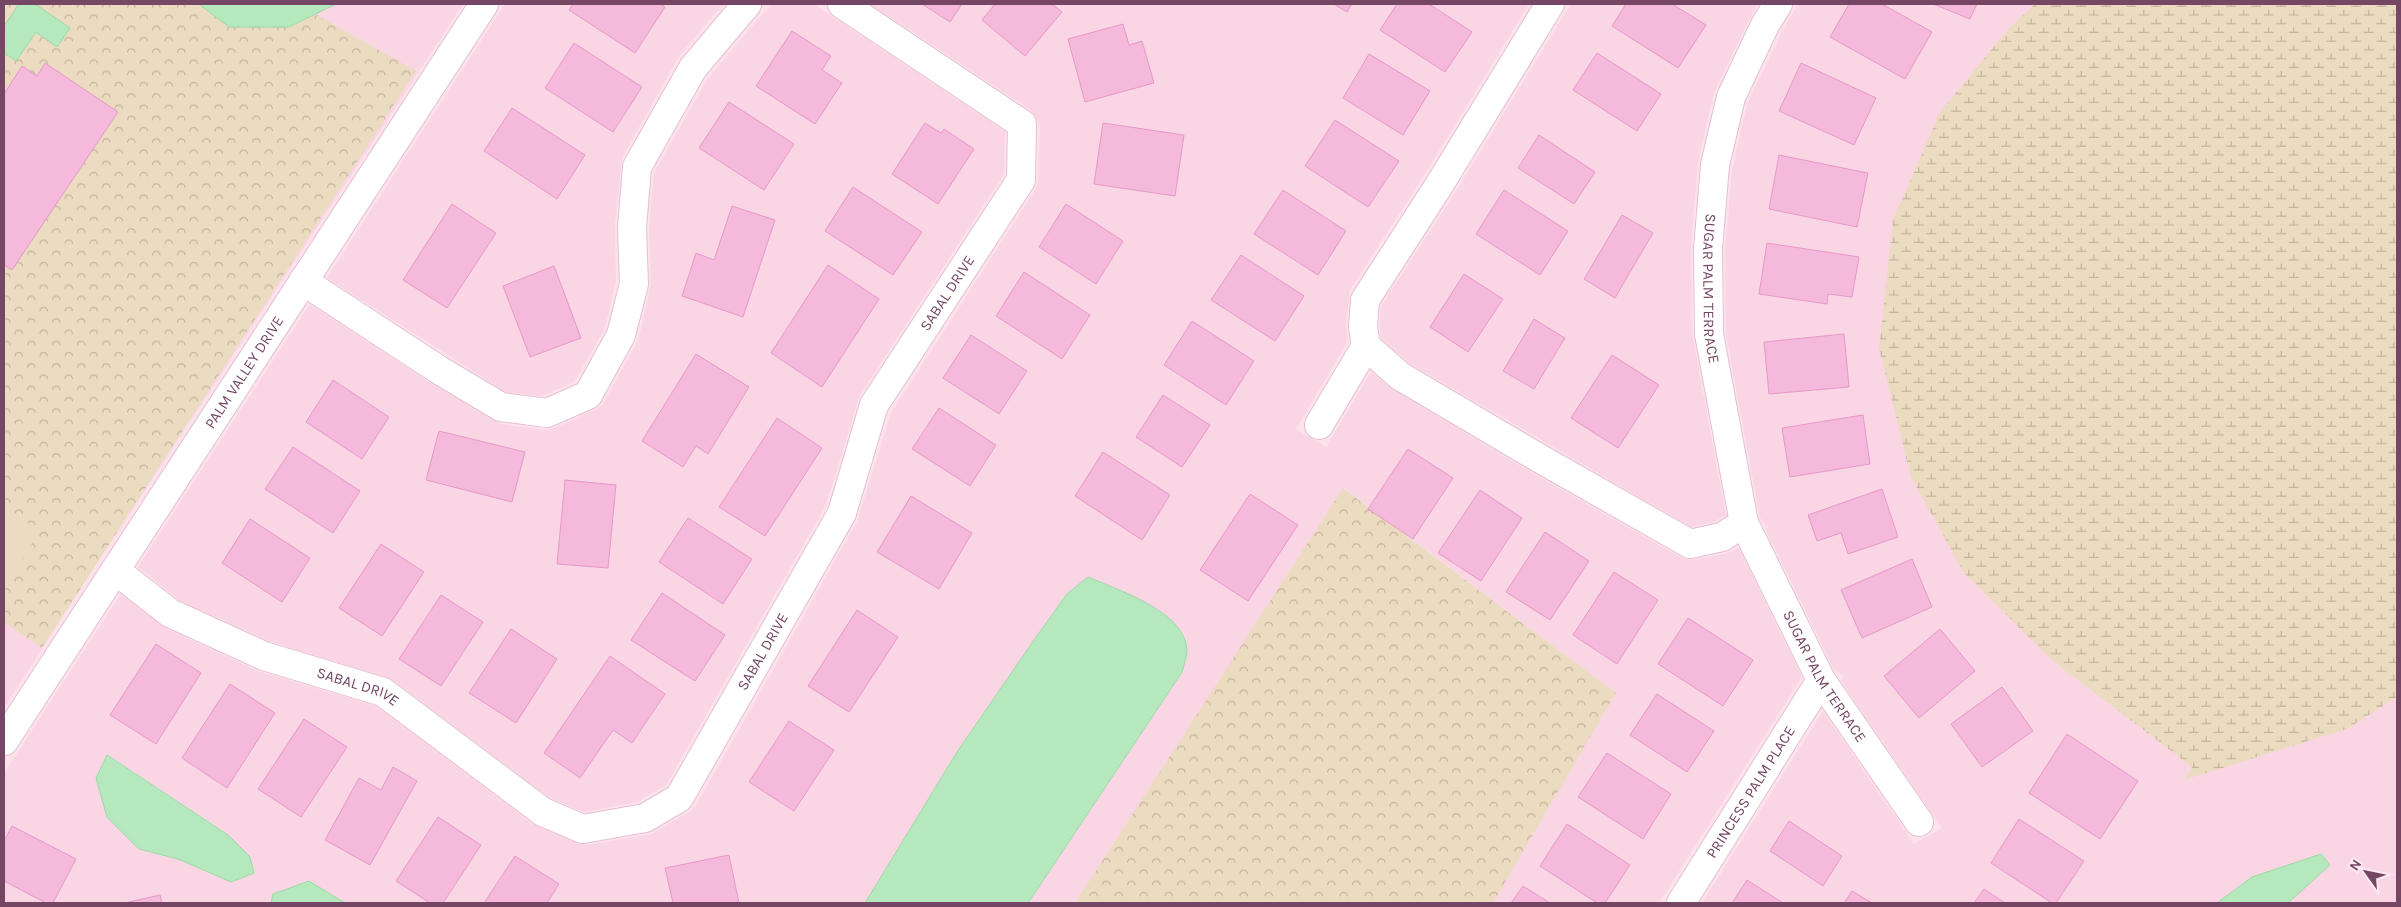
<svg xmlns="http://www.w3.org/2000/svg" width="2401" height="907" font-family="Karla,sans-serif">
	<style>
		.residential { fill: #fad6e5 }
		.forest { fill: url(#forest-crowns) }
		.wetland { fill: url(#wetland-marsh) }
		.garden { fill: #ebdbc0 }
		.water { fill: #b6e8be; stroke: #9cdaa6 }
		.building { fill: #f4b9db; stroke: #e798c8 }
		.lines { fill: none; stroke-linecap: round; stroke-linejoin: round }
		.street-casing { stroke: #e4c0d2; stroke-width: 30 }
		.street { stroke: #fff; stroke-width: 28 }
		.labels { text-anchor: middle; stroke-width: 4; stroke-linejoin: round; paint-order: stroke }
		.street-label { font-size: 15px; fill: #764765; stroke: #ffe9f2 }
	</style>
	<defs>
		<pattern id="forest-crowns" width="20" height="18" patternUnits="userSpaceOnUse" patternTransform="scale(1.25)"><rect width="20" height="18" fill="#ebdbc0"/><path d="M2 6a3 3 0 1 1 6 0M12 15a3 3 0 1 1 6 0" fill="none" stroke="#c3b3a0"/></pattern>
		<pattern id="wetland-marsh" width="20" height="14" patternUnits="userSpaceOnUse" patternTransform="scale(1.25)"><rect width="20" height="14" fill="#ebdbc0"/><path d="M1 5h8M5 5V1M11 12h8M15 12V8" fill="none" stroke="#c3b3a0"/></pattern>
	</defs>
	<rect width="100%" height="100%" fill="#fde2ec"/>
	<g class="residential">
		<path d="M 336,4 L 463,4 L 95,567 L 415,71 L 315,14 Z"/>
		<path d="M 505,4 L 723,4 L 679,56 L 622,158 L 615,225 L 616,281 L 605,328 L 574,382 L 542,396 L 506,392 L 327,278 Z"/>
		<path d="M 771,4 L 814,4 L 1005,131 L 1004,174 L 860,395 L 826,505 L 666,785 L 637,802 L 584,812 L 550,798 L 393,680 L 269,641 L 179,600 L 138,567 L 310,304 L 430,383 L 501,424 L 546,430 L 555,428 L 596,409 L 603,404 L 638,341 L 651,285 L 649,230 L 654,173 L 708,78 Z"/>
		<path d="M 870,4 L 1529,4 L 1423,177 L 1350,290 L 1346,324 L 1348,341 L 1296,429 L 1326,447 L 1371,372 L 1392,389 L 1524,468 L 1682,558 L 1695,560 L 1728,553 L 1739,548 L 1802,677 L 1659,903 L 1493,903 L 1616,693 L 1344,488 L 1075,903 L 1028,903 L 1182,672 L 1067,594 L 957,753 L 865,903 L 4,903 L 4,773 L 121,594 L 165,628 L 258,671 L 376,706 L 533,824 L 578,843 L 588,845 L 651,834 L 689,812 L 695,807 L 857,522 L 891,413 L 1035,190 L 1038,182 L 1040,126 L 1031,110 Z"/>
		<path d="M 1571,4 L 1757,4 L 1714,92 L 1698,162 L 1691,247 L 1692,333 L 1726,515 L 1714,522 L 1691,527 L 1409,363 L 1382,339 L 1380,328 L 1381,306 L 1453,196 Z"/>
		<path d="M 1798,4 L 2035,4 L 2010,27 L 1940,112 L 2053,661 L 2192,767 L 2185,779 L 2347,729 L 2397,697 L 2397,903 L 1702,903 L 1823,711 L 1914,844 L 1942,828 L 1841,681 L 1844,676 L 1834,670 L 1766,530 L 1768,528 L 1760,518 L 1726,335 L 1725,251 L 1732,170 L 1747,104 L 1781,34 Z"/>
		<path d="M 92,571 L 4,708 L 4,622 L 42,648 Z"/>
	</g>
	<g class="forest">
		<path d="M 4,4 L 199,4 L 229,27 L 289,27 L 315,14 L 416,71 L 42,648 L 4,622 Z"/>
		<path d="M 1343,488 L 1616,693 L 1493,903 L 1075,903 Z"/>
	</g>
	<path class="wetland" d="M 2035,4 L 2397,4 L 2397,697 L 2347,729 L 2184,780 L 2192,767 L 2053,661 L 1964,573 L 1911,477 L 1879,349 L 1893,220 L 1940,112 L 2010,27 Z"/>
	<path class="garden" d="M 4,507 L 40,531 L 4,586 Z"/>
	<g class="water">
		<path d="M 19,4 L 35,4 L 70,28 L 57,47 L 36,32 L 16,61 L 4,53 L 4,26 Z"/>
		<path d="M 199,4 L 336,4 L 289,27 L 229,27 Z"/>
		<path d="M 1088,577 C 1118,590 1184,611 1187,649 C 1187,656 1184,665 1182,672 L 1028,903 L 865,903 L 957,752 L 1034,640 L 1067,594 Z"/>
		<path d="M 107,755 L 228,835 L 250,857 L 254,873 L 231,882 L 178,859 L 139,849 L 107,817 L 96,778 Z"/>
		<path d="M 2321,854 L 2330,865 L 2288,903 L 2217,903 L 2252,877 Z"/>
		<path d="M 309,881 L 345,903 L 271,903 L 273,894 Z"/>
	</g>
	<g class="building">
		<path d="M 573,4 L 660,4 L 665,7 L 635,53 L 569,10 Z"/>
		<path d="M 922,4 L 962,4 L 950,22 Z"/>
		<path d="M 995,4 L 1052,4 L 1062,12 L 1025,56 L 982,20 Z"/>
		<path d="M 1334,4 L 1352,4 L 1347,12 Z"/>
		<path d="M 1397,4 L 1429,4 L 1472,32 L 1445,72 L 1380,30 Z"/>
		<path d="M 1626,4 L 1672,4 L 1706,25 L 1678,68 L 1612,26 Z"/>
		<path d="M 1849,4 L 1882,4 L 1932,32 L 1905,79 L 1830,37 Z"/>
		<path d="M 1933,4 L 1977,4 L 1970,19 Z"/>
		<path d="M 1123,24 L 1129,45 L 1142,41 L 1154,83 L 1085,102 L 1068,39 Z"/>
		<path d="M 792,31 L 831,56 L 822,70 L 842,83 L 815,124 L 756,86 Z"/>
		<path d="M 574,43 L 642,87 L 613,132 L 545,88 Z"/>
		<path d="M 1597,53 L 1661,94 L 1637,131 L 1573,90 Z"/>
		<path d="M 1369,54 L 1430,91 L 1403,135 L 1343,98 Z"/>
		<path d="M 45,63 L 118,112 L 12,270 L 4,265 L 4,94 L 22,66 L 37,76 Z"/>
		<path d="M 1801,63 L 1876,98 L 1854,145 L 1779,111 Z"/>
		<path d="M 729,102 L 794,144 L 764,190 L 699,148 Z"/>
		<path d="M 512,108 L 585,155 L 557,199 L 484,151 Z"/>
		<path d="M 1335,120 L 1399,161 L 1368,207 L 1305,166 Z"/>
		<path d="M 925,123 L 941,133 L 944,129 L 974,149 L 938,204 L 892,174 Z"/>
		<path d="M 1103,123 L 1184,135 L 1175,196 L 1094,184 Z"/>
		<path d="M 1539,135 L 1595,172 L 1574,204 L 1518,168 Z"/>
		<path d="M 1779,155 L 1868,173 L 1857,227 L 1769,209 Z"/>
		<path d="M 853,187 L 922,232 L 893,275 L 825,231 Z"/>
		<path d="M 1283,190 L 1346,231 L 1318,275 L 1254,234 Z"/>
		<path d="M 1504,190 L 1568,231 L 1540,275 L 1476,234 Z"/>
		<path d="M 452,204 L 496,233 L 447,308 L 403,280 Z"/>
		<path d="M 1066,204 L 1123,241 L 1096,284 L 1039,247 Z"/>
		<path d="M 732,206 L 775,220 L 743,317 L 682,296 L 696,253 L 714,260 Z"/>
		<path d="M 1622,215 L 1653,233 L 1615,298 L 1584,279 Z"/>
		<path d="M 1767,243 L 1859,257 L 1852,297 L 1828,294 L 1827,304 L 1759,294 Z"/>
		<path d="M 1241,255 L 1304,296 L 1275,341 L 1211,300 Z"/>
		<path d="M 828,265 L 879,299 L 822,387 L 771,353 Z"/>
		<path d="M 554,266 L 581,338 L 530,357 L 503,286 Z"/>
		<path d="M 1024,272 L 1090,315 L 1062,359 L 996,316 Z"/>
		<path d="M 1464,274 L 1503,299 L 1468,352 L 1430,327 Z"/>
		<path d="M 1534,319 L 1565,338 L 1534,389 L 1503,371 Z"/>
		<path d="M 1192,321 L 1254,361 L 1226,405 L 1164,365 Z"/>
		<path d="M 1844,334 L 1849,387 L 1769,394 L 1764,342 Z"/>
		<path d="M 971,335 L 1027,371 L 999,414 L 943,378 Z"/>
		<path d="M 696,354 L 749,387 L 708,454 L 696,446 L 683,467 L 642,441 Z"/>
		<path d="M 1612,355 L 1659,385 L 1618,448 L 1571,418 Z"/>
		<path d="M 333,380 L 389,417 L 362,459 L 306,422 Z"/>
		<path d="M 1163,395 L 1210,425 L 1182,467 L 1136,437 Z"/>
		<path d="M 939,408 L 996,445 L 970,486 L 912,449 Z"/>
		<path d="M 1863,415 L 1870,464 L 1790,477 L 1782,428 Z"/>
		<path d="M 777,418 L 822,448 L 765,536 L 719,507 Z"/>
		<path d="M 439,431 L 525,452 L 512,502 L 426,480 Z"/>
		<path d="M 293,447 L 360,491 L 333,533 L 265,489 Z"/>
		<path d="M 1408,449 L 1453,478 L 1413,539 L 1368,509 Z"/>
		<path d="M 1103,452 L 1170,495 L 1142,540 L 1075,496 Z"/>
		<path d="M 565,480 L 616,485 L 608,568 L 557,564 Z"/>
		<path d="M 1882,489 L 1898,537 L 1848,554 L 1841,533 L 1817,541 L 1808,515 Z"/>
		<path d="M 1480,490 L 1522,518 L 1481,581 L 1438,553 Z"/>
		<path d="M 1250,494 L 1298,525 L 1248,601 L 1200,570 Z"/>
		<path d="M 911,496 L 972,533 L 939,589 L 877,552 Z"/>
		<path d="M 688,518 L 752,559 L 723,604 L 659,562 Z"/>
		<path d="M 250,519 L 310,558 L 282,602 L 222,563 Z"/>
		<path d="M 1545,532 L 1589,561 L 1550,620 L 1506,592 Z"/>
		<path d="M 381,544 L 424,572 L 382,636 L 339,608 Z"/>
		<path d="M 1912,559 L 1932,607 L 1862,638 L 1841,590 Z"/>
		<path d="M 1614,572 L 1658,600 L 1617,664 L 1573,635 Z"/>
		<path d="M 662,593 L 725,635 L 695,681 L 631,640 Z"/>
		<path d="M 441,595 L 483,622 L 441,686 L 399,659 Z"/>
		<path d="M 857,610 L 898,637 L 849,712 L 808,686 Z"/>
		<path d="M 1688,618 L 1753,660 L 1723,706 L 1658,664 Z"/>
		<path d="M 511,629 L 557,659 L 516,723 L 469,693 Z"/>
		<path d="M 1940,629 L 1975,671 L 1919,718 L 1884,676 Z"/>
		<path d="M 156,644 L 201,673 L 156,744 L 110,715 Z"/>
		<path d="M 610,656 L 665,694 L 632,743 L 613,730 L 580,778 L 544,753 Z"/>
		<path d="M 230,684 L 275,713 L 227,788 L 182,758 Z"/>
		<path d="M 2002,687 L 2033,731 L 1982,767 L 1951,724 Z"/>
		<path d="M 1657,694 L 1714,731 L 1687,772 L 1630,735 Z"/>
		<path d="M 304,719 L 347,747 L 301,817 L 258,789 Z"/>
		<path d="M 789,721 L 834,750 L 794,811 L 749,782 Z"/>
		<path d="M 2067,734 L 2138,781 L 2100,839 L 2029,793 Z"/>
		<path d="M 1607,753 L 1671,794 L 1643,839 L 1578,797 Z"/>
		<path d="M 393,767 L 417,781 L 370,865 L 325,840 L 359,778 L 381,790 Z"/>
		<path d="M 438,817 L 481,845 L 443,903 L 430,903 L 396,881 Z"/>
		<path d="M 2019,819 L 2084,861 L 2056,903 L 2052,903 L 1991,863 Z"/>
		<path d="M 1789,821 L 1842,856 L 1823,886 L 1770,851 Z"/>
		<path d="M 1567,824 L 1630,865 L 1605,903 L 1597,903 L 1540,866 Z"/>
		<path d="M 12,826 L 76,859 L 53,903 L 46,903 L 4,881 L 4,841 Z"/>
		<path d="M 729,855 L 739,903 L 673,903 L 665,868 Z"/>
		<path d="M 515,856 L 559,884 L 547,903 L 484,903 Z"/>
		<path d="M 1747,880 L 1783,903 L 1732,903 Z"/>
		<path d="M 1523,886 L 1550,903 L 1511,903 Z"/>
		<path d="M 1984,889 L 2005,903 L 1974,903 Z"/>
		<path d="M 1852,891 L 1872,903 L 1844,903 Z"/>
		<path d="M 160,895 L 162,903 L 124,903 Z"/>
	</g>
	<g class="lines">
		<g class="street-casing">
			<g id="street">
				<path id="s1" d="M 1778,4 L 1765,25 L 1731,97 L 1715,165 L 1708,249 L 1709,334 L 1744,523 L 1821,680 L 1919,822"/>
				<path d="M 303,281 L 439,370 L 501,407 L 547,413 L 588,395 L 621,335 L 634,284 L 632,228 L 637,167 L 693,68 L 747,4"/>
				<path d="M 1366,346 L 1363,327 L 1365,300 L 1438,187 L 1550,4"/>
				<path d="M 1319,425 L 1366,346 L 1400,376 L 1532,454 L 1690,544 L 1722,537 L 1744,523"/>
				<path id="s2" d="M 115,570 L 170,613 L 264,656 L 383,692 L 543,812 L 583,829 L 645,818 L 679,798 L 842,513 L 874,405 L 1021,180 L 1022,124 L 842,4"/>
				<path id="s3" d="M 4,741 L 484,4"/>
				<path id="s4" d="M 1681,903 L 1821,680"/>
			</g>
		</g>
		<use href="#street" class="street"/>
	</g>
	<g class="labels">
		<g class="street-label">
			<text dy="5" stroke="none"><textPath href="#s1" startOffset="298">SUGAR PALM TERRACE</textPath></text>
			<text dy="5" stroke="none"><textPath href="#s2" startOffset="1218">SABAL DRIVE</textPath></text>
			<text dy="5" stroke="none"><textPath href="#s3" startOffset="440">PALM VALLEY DRIVE</textPath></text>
			<text dy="5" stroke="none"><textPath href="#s2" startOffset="812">SABAL DRIVE</textPath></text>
			<text dy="5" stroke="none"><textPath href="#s1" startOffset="709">SUGAR PALM TERRACE</textPath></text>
			<text dy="5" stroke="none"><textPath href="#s2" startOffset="272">SABAL DRIVE</textPath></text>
			<text dy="5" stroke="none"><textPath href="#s4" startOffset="131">PRINCESS PALM PLACE</textPath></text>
		</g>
	</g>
	<rect width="2401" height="907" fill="none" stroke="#764765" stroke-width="10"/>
	<g transform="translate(2366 872) rotate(303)" stroke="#ffe9f2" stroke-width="4" paint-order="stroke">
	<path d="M0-4L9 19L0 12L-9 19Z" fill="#764765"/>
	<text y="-8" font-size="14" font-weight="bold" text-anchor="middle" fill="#764765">N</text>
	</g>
</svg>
